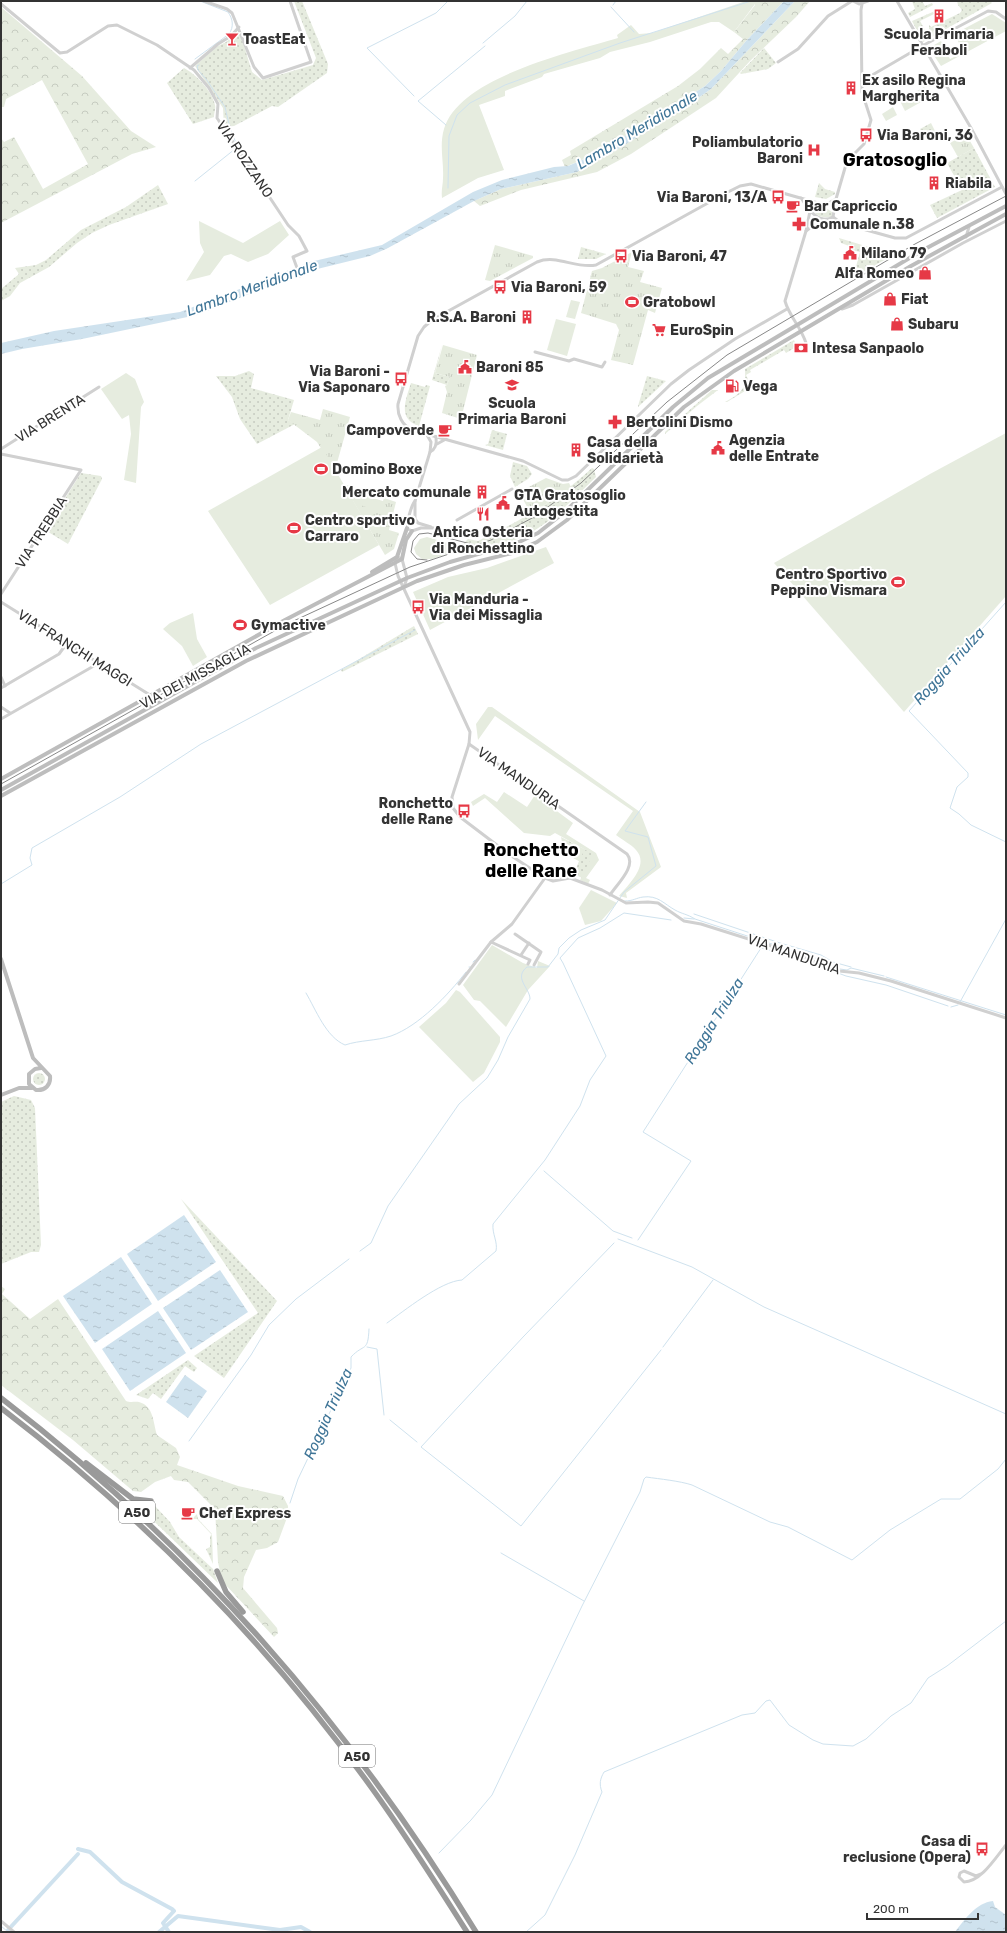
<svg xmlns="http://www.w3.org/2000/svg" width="1007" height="1933" font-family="Rubik,sans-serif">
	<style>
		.grass { fill: url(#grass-dots) }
		.forest { fill: url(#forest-crowns) }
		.park { fill: url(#park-tufts) }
		.garden { fill: #e6ecdf }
		.water { fill: url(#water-ripples) }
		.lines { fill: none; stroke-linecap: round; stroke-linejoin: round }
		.stream { stroke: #cfe2ee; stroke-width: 1 }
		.canal { stroke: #cfe2ee; stroke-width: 4 }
		.street { stroke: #d0d0d0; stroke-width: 3 }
		.secondary { stroke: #bdbdbd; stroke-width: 4 }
		.highway { stroke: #9a9a9a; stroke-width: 5.5 }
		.tram { stroke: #888; stroke-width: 1 }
		.labels { text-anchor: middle; stroke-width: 4; stroke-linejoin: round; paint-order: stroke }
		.shield { fill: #fff; stroke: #707070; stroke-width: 1 }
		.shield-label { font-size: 13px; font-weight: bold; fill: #333 }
		.poi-label { font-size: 14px; font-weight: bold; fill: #333; stroke: #fff; text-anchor: start }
		.street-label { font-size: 14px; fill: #333; stroke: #fff }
		.water-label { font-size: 15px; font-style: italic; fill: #3f7597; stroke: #fff }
		.district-label { font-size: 18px; font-weight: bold; fill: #000; stroke: #fff }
	</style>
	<defs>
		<pattern id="grass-dots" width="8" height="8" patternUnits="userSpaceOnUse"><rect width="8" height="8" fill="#e6ecdf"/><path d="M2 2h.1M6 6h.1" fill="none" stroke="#c6cbc0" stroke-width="1.8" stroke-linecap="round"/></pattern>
		<pattern id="forest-crowns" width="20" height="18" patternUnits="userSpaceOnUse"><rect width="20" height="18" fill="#e6ecdf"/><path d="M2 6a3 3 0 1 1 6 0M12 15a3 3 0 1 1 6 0" fill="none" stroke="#c6cbc0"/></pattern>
		<pattern id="park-tufts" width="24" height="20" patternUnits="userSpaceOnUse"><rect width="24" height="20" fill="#e6ecdf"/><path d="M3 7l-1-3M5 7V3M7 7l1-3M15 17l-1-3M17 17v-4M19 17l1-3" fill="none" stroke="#c6cbc0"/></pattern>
		<pattern id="water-ripples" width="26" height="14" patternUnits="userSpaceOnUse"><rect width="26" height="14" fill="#cfe2ee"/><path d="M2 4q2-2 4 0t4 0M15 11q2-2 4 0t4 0" fill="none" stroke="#b2c2cd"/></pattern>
	</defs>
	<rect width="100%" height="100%" fill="#fff"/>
	<g class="grass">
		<path d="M 294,1 L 302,1 L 328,64 L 327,73 L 278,107 L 272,106 L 234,126 L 224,127 L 223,108 L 195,66 L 216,47 L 226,42 L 238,32 L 240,32 L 252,72 L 262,80 L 313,65 L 316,58 Z"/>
		<path d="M 912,1 L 922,1 L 925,6 L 932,3 L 933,5 L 910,17 L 908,13 L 915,9 Z"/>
		<path d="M 957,1 L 990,1 L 992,3 L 923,42 L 912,21 L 935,11 L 936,13 L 920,21 L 925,30 L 929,29 L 929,25 L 931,27 L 960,13 L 962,10 L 958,5 Z"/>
		<path d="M 764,48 L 776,63 L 768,69 L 741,74 L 740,73 Z"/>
		<path d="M 184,68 C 197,75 212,91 215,105 C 216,108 214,113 214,117 L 193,124 L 167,83 Z"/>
		<path d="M 931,123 L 936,133 L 926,139 L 920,129 Z"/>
		<path d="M 974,148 L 995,187 L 937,218 L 930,205 L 962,190 L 947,163 Z"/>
		<path d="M 819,183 L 825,189 L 835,192 L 835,194 L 826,199 L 815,197 Z"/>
		<path d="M 158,185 L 168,204 L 109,225 L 92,233 L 77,243 L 49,267 L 20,283 L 10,296 L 1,301 L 1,289 L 19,274 L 15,268 L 36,265 L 46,260 L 81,230 L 126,207 Z"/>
		<path d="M 816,206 L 826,208 L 832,212 L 832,217 C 824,218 818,217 813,211 Z"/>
		<path d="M 839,238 L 882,251 L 890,257 L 857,275 L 854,274 L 860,252 L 852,250 L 852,247 L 841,243 Z"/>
		<path d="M 581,247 L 606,254 L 596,259 L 578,259 Z"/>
		<path d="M 794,340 L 796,345 L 796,347 L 786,353 L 784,350 L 750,370 L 751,372 L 746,375 L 750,383 L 745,391 L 727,402 L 725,402 C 743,392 746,389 745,369 Z"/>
		<path d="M 442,345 L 435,373 L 450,377 L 447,385 L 432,380 Z"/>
		<path d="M 249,371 L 254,374 L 251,388 L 294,400 L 288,420 L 295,424 L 257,444 L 240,419 L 232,397 L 216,376 L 235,376 Z"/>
		<path d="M 647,376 L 666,381 L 638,407 L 638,406 Z"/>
		<path d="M 411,383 L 425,387 L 426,385 L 430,386 L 419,426 C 397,419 406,399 411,383 Z"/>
		<path d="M 712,390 L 718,390 L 697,406 L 665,434 L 665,432 Z"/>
		<path d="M 492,430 L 507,434 L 503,450 L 485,445 L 488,444 Z"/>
		<path d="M 513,462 L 527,466 L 532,474 L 528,479 L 515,487 L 510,476 Z"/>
		<path d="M 592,468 L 594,469 L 596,477 C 573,499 550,525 520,538 C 503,545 485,549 467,553 L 465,547 L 461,546 L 468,539 L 478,541 C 520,521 558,500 592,468 Z"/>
		<path d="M 81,473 L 101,476 L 102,479 L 68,544 L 45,530 Z"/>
		<path d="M 414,626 L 418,634 L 342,672 L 341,670 Z"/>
		<path d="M 561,837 L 594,854 L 582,878 L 574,874 L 579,861 L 558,850 L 562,842 Z"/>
		<circle cx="39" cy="1079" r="6"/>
		<path d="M 14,1096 L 31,1100 L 35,1108 L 41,1245 L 39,1252 L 31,1252 L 1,1264 L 1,1102 Z"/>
		<path d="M 181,1199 L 277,1301 L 224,1378 L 194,1356 L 258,1313 Z"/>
		<path d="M 188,1360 L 197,1368 L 194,1372 L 185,1366 L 161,1399 L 153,1393 L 148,1399 L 136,1395 Z"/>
		<path d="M 137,1502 L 155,1506 L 170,1522 L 179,1537 L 213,1569 L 218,1583 L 135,1503 Z"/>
		<path d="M 197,1514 L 198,1519 L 212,1534 L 213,1564 L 206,1549 L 210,1547 L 210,1536 L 212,1535 L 197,1519 L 192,1519 Z"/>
	</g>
	<g class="forest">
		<path d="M 755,1 L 784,1 L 746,41 L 721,71 L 705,86 L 644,125 L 589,157 L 565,167 L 562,160 L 571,155 L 570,151 L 678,86 L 700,69 L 721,48 L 728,54 L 743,39 L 734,32 L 755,5 Z"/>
		<path d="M 795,1 L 810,1 L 796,17 L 750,61 L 716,98 L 631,154 L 597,172 L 521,190 L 480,206 L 474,201 L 501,189 L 577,172 L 618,149 L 684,108 L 711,89 Z"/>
		<path d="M 1,7 L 82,76 L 131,131 L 156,147 L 132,154 L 1,223 L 1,138 L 4,142 L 14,137 L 43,189 L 88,164 L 42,80 L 6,99 L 4,107 L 1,107 Z"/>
		<path d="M 1,1286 L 5,1289 L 2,1294 L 30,1319 L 58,1299 L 126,1401 C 131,1403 135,1401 139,1402 C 154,1406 153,1423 157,1435 L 176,1448 L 180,1457 L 177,1465 L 238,1486 L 283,1496 L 288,1506 L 288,1515 L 278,1542 L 267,1548 L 256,1550 L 244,1577 L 243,1588 L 277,1628 L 278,1633 L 274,1637 L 222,1581 L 218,1562 L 215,1509 L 188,1482 L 174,1480 L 171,1476 L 155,1482 L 141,1492 L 133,1491 L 73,1440 L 1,1385 Z"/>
	</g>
	<g class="park">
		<path d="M 966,134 L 974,148 L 958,157 L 950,143 Z"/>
		<path d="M 495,245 L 533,256 L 533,258 L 490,281 L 485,280 Z"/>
		<path d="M 632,252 L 628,267 L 644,271 L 640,282 L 662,288 L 655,313 L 648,310 L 633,365 L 611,360 L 619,330 L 616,324 L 581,313 L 592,271 L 602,268 Z"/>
		<path d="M 443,345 L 477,355 L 461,419 L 442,413 L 447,392 L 445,386 L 447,385 L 450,377 L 435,373 Z"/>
		<path d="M 323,409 L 350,417 L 335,470 L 317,442 L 288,420 L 291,412 L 320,420 Z"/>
		<path d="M 546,478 L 563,484 L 569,483 L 571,487 L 531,514 L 519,492 Z"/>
		<path d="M 343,484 L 366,491 L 366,496 L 383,501 L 384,498 L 396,502 L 389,530 L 399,533 L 394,549 L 385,555 Z"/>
	</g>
	<g class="garden">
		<path d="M 746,1 L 755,1 L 755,4 L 734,32 L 719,22 L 711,22 L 650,42 L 610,52 L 600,58 L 544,74 L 542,77 L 505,91 L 505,96 L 479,105 L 504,170 L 478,178 L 442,198 C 441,190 443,185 443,178 C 444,161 439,146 444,129 C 459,77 572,52 618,38 L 617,35 L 631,25 L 639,34 L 652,33 Z"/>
		<path d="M 992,14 L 1006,23 L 1006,31 L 941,66 L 929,48 L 941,41 L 950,59 L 964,52 L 954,34 Z"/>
		<path d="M 924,87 L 930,97 L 905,111 L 900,101 Z"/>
		<path d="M 893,107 L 897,115 L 886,121 L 882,114 Z"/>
		<path d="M 199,221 L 243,243 L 280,221 L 289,235 L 268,254 L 248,262 L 231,254 L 224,256 L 210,275 L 186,281 L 204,252 L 200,243 Z"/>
		<path d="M 571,300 L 580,302 L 575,319 L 566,317 Z"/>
		<path d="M 556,319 L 576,324 L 567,356 L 547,350 Z"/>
		<path d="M 483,363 L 495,367 L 493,374 L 480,370 Z"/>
		<path d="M 126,373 L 135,379 L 144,402 L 141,407 L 136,483 L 124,480 L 131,434 L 129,415 L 122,419 L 101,389 Z"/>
		<path d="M 1006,433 L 1006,596 L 904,712 L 774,563 L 930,474 Z"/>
		<path d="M 322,447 L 379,545 L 270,605 L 208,511 Z"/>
		<path d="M 363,498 L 378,502 L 375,510 L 360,505 Z"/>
		<path d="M 427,537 L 464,548 L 432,559 L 422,559 L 416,554 L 414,548 L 420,539 Z"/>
		<path d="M 546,547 L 554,563 L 430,630 L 413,592 L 448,577 L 487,568 Z"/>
		<path d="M 193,613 L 197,639 L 207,657 L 193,666 L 182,646 L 163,629 L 170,623 Z"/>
		<path d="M 488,707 L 492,707 L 640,812 L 661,867 L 626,893 L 627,898 L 619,896 C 628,885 650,865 636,850 C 631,844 622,840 616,835 L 633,811 L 495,716 L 478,740 L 476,724 Z"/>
		<path d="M 504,792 L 527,807 L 535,795 L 573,823 L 566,834 L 596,853 L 599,860 L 586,878 L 590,880 L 588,884 L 580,880 L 593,854 L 555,833 L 550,836 L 524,833 L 485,798 L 473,806 L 471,802 L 484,794 L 497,802 Z"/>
		<path d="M 566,841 L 584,851 L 579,861 L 560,851 Z"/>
		<path d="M 591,890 L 617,903 L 601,921 L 585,925 L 579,908 Z"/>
		<path d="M 492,945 L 523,963 L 537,968 L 538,961 L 550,966 L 528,990 L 506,1027 L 480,1001 L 474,1000 L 463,985 Z"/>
		<path d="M 456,990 L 460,992 L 500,1037 L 500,1042 L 484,1073 L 473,1082 L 419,1027 L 446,1003 Z"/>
	</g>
	<g class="water">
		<path d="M 784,1 L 795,1 L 711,89 L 684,108 L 618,149 L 577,172 L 501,189 L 474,201 L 388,248 L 370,256 L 301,273 L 197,315 L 82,339 L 22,349 L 1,354 L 1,343 L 54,331 L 180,312 L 310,262 L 382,245 L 473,192 L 502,180 L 554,167 L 568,166 L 589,157 L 644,125 L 705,86 L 721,71 L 746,41 Z"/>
		<path d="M 184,1215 L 216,1262 L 158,1301 L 127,1254 Z"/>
		<path d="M 121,1257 L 152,1304 L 95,1343 L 63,1296 Z"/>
		<path d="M 220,1270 L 248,1312 L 191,1350 L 163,1308 Z"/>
		<path d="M 158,1311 L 186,1353 L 130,1391 L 102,1349 Z"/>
		<path d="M 185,1375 L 207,1391 L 188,1418 L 166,1402 Z"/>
		<path d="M 993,1901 L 995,1907 L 1006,1915 L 1006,1932 L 955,1932 C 965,1919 976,1903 993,1901 Z"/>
	</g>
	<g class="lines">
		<g class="stream">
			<path d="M 613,5 L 616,1"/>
			<path d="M 611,7 L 634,32"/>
			<path d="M 483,43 L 515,16 L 527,1"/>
			<path d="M 195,59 L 229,34 C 234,27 233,19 228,12 L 200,1"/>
			<path d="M 199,65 L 197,66 L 198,70 L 206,79 L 225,107 L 229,124 L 237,146"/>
			<path d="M 414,96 L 367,48 L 436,13 L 448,1"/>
			<path d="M 446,125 L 418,101 L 485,46"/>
			<path d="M 195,181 L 235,149"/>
			<path d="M 448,188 L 449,136 L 457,115 L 470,103 L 505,85 L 620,43 L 751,1"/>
			<path d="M 1006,602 L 909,711 L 968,773 L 968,777 L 957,787 L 950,808 L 959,814 L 971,825 L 1006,842"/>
			<path d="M 1,884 L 32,865 L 30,858 L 32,848 L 120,797 L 201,744 L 415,630"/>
			<path d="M 625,901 C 633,901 636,898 643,897 C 658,895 664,904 675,910 C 682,914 687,914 695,919 L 815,958 L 840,969 L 847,970 L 851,968 L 884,976"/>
			<path d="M 694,914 L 780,943 L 821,955 L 833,962 L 851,967"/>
			<path d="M 684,918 L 694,919"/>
			<path d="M 473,962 L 475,960"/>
			<path d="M 469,967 L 470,967"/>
			<path d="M 886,977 L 1006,1015"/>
			<path d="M 306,993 C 316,1010 326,1037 345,1045 C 360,1040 376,1041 391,1036 C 419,1026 448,995 466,972"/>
			<path d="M 960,1002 L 1006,919"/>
			<path d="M 951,1007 L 958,1005"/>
			<path d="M 544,1171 L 613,1231 L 632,1238"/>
			<path d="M 618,1239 L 692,1267 L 764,1307 L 1006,1414"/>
			<path d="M 638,1240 L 691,1161 L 643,1132 L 761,948 L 795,957 L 846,976 L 886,985 L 948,1006"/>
			<path d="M 614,1243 L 524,1336 L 421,1447 L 521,1526 L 661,1350"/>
			<path d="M 360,1251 L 371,1243 L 388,1206 L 459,1104 L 487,1078 L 498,1060 L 508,1037 L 530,999 C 530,988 513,978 527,967 L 548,967 L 558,954 L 559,948 L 569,938 L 581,930 L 605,920 L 624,892 L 656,866 L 648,837 L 625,831 L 646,802"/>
			<path d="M 387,1323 C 404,1311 441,1281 462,1280 L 496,1251 C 498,1242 492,1234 493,1224 L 545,1160 L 580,1106 L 590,1080 L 606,1056 L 563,963 L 560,958 L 578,938 L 600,928 L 624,913 L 671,920"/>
			<path d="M 367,1347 L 377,1349 L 384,1415"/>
			<path d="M 663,1347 L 713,1280"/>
			<path d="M 390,1420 L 417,1442"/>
			<path d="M 189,1441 L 251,1355 L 269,1325 L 296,1299 L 349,1259"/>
			<path d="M 290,1503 L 298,1479 L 351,1368 L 351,1357 C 364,1343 368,1353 369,1329"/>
			<path d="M 501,1553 L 584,1601"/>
			<path d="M 439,1853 L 471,1820 L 492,1795 L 582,1606 L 640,1492 L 644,1479 L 646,1477 C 660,1479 680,1481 692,1485 L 770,1522 L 788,1527 L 852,1560 L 890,1530 L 941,1499 L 960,1499 L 998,1469 L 1006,1459"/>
			<path d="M 1,1926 L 8,1932"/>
			<path d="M 526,1932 L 545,1915 L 575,1855 L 602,1792 C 599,1784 600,1779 604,1772 L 742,1715 L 755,1713 L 766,1701 L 770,1700 L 789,1725 L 813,1740 L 823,1744 L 853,1746 L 866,1739 L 891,1716 L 911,1703 L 928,1678 L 947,1666 L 1006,1621"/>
		</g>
		<g class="canal">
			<path d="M 78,1849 L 90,1852 L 122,1882 L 172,1909 L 174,1911 L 163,1923 L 169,1932"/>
			<path d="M 8,1930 L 78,1854"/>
			<path d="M 159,1932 L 178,1916 L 280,1930 L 301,1927 L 310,1932"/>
		</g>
		<g class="street">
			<path d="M 204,1 L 227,9 L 232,13 L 254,67 L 263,78 L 311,62 L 290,1"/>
			<path d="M 853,1 L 859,4 L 868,1"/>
			<path d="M 897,1 L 971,128 L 1006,194"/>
			<path d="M 1,4 L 60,53 L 67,52 L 108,26 L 117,25 L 157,45 L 194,70 L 209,88 L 218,104 L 217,118 L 288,225 L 299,236 L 307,251 L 293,257 L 300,276"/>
			<path d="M 778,62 L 798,49 L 828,16 L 852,1"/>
			<path d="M 190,68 L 218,44 L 231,36 L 239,27"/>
			<path d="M 862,81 L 922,46 L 988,11 L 996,12 L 1006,19"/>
			<path d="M 801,198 L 810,211 L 806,231 L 785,301 C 789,316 801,327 806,343"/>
			<path d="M 810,210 L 811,206 L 819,203"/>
			<path d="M 810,211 C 816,217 825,222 833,217 L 836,199 L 847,161 L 864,144 L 871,120 L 862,92 L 861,10 L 862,4"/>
			<path d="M 833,217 L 841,223 L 895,238 L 906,238 L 1002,187"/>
			<path d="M 806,231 L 822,219"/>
			<path d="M 966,237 L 969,227"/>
			<path d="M 787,309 L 735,339 L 689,370 L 671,384 L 576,476 L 568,480 L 562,480 L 523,461 L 412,430 C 402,425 397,415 398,404 L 418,336 L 424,327 L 432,320 L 537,262 C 557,254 575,269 596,265 L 726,193 L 740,186 L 751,184 L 825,205 L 836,199"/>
			<path d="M 842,309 L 853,305 L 963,243 L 1006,221"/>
			<path d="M 535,352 L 569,361 L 574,359 L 602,367 L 605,362"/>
			<path d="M 427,435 L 431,442 L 430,452 L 415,501 C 411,506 406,524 408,529 L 412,531 L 421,528 L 434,528"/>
			<path d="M 437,444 L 446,439"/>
			<path d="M 1,449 L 99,387"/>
			<path d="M 430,452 C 436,449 437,444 436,437"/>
			<path d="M 1,454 L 81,470 L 1,594"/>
			<path d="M 415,501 L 415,519 L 418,523 L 431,527"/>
			<path d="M 457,520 L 512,489"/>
			<path d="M 404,587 L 407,578 L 402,559 L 397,557 L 395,563 L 398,576 L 470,732 L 469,744 L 452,797 L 453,808 L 460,817 L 510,855 L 545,878 L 553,881 L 570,878 L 602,890 L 626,903 L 648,902 L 658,903 L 684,921 L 701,924 L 790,952 L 839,971 L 859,973 L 891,981 L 1006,1018"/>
			<path d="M 1,602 L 150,695"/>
			<path d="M 1,677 L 5,686"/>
			<path d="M 1,688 L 59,654 L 67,643"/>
			<path d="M 1,707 L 10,713"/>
			<path d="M 1,719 L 99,663"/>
			<path d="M 469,744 L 627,854 C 637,866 617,884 610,895"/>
			<path d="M 515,934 L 541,952 L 534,965"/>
			<path d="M 491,942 L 530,960 L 528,964"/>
			<path d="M 521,955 L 529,943"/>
			<path d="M 459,984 L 491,942 L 512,924 L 545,878"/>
			<path d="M 981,1874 L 976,1876 L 964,1871 L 960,1873 L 959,1877 L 964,1882 C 981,1882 996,1857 1006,1845"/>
			<path d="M 1,1921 L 14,1932"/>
		</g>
		<g class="secondary">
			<path d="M 372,572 L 397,557 L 407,528"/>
			<path d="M 1,779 L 285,620 L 402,559 L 406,540 L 412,531"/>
			<path d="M 1,790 L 256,648 L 407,578 L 450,562 L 517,543 L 538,533 L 566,511 L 673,407 L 708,378 L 923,250 L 1006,206"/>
			<path d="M 1,796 L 246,661 L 417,581 L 464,565 L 512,553 L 537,542 L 567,520 L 684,407 L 734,371 L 911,266 L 1006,214"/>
			<path d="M 1,959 L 33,1058 L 50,1076 C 51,1085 45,1091 36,1090 L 29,1084 L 29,1074 L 35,1069 L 41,1068"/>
			<path d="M 1,1095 L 19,1088 L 32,1088"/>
		</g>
		<g class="highway">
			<path d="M 1,1398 C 197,1549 347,1721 476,1932"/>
			<path d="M 1,1408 C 141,1515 268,1643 371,1787 C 405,1834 436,1883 467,1932"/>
			<path d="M 86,1463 L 133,1499 L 151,1501"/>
			<path d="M 217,1571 L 226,1592 L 243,1612"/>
		</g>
		<g class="tram">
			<path d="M 427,560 L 417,559 L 411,552 L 413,541 L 419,534 L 428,533 L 475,545"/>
			<path d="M 1,784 L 287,624 L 410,567 L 491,540 L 534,517 L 581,483 L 667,402 L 727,355 L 915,244 L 1006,196"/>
		</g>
	</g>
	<defs>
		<g id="building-bare" transform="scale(1.08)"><path d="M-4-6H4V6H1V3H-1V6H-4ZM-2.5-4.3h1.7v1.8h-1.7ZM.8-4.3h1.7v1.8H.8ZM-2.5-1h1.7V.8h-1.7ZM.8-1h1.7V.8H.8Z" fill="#e63946" stroke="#fff" stroke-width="2.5" paint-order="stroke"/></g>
		<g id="bar-bare" transform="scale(1.08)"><path d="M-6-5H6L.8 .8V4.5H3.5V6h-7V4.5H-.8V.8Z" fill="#e63946" stroke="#fff" stroke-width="2.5" paint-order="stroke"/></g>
		<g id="bus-bare" transform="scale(1.08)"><path d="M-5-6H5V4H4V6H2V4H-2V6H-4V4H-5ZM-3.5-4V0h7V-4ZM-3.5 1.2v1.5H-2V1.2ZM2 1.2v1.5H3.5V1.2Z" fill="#e63946" stroke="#fff" stroke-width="2.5" paint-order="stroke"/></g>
		<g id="hospital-bare" transform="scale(1.08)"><path d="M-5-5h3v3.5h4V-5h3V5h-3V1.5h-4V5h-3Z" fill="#e63946" stroke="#fff" stroke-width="2.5" paint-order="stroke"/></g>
		<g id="cafe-bare" transform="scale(1.08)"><path d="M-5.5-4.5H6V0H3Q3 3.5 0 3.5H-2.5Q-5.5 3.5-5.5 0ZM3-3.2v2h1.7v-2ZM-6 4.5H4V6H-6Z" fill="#e63946" stroke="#fff" stroke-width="2.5" paint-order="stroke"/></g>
		<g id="pharmacy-bare" transform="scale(1.08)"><path d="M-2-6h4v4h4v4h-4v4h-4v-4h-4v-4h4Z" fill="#e63946" stroke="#fff" stroke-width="2.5" paint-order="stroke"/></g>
		<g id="civic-bare" transform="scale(1.08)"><path d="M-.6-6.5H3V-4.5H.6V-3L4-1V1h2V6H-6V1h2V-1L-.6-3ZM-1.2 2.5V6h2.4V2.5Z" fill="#e63946" stroke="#fff" stroke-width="2.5" paint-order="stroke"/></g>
		<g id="shop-bare" transform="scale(1.08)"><path d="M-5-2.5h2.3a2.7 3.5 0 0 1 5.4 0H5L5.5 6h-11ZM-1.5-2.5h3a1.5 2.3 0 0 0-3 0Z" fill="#e63946" stroke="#fff" stroke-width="2.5" paint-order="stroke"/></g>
		<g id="stadium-bare" transform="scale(1.08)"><path d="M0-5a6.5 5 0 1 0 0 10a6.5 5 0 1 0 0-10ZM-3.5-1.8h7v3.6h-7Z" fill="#e63946" stroke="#fff" stroke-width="2.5" paint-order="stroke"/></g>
		<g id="supermarket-bare" transform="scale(1.08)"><path d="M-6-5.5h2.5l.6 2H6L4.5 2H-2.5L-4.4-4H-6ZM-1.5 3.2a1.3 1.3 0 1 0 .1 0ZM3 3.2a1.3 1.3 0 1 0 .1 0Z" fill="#e63946" stroke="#fff" stroke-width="2.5" paint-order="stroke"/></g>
		<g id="bank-bare" transform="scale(1.08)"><path d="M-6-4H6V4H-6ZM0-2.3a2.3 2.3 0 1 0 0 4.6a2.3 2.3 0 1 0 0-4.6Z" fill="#e63946" stroke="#fff" stroke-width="2.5" paint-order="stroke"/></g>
		<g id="school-bare" transform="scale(1.08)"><path d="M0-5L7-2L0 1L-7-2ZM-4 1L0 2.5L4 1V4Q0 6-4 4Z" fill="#e63946" stroke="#fff" stroke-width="2.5" paint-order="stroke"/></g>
		<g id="fuel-bare" transform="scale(1.08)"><path d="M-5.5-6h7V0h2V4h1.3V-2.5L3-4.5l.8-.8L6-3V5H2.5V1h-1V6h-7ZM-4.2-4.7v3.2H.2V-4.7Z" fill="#e63946" stroke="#fff" stroke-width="2.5" paint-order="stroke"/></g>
		<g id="restaurant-bare" transform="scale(1.08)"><path d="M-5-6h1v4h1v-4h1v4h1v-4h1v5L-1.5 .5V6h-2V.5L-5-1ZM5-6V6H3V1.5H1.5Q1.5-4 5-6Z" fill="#e63946" stroke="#fff" stroke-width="2.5" paint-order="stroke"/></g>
	</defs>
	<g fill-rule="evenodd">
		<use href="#building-bare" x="939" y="16"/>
		<use href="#bar-bare" x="232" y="39"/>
		<use href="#building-bare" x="851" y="88"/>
		<use href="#bus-bare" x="866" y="135"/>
		<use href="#hospital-bare" x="814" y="150"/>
		<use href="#building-bare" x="934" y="183"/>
		<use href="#bus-bare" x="778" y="197"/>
		<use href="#cafe-bare" x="793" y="206"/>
		<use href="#pharmacy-bare" x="799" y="224"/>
		<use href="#civic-bare" x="850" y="253"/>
		<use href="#bus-bare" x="621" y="256"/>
		<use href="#shop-bare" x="925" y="273"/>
		<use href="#bus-bare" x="500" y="287"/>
		<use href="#shop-bare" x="890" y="299"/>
		<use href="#stadium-bare" x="632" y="302"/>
		<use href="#building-bare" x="527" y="317"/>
		<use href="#shop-bare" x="897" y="324"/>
		<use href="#supermarket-bare" x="659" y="330"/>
		<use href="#bank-bare" x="801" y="348"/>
		<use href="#civic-bare" x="465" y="367"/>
		<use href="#bus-bare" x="401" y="379"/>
		<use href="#school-bare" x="512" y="385"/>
		<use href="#fuel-bare" x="732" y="386"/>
		<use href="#pharmacy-bare" x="615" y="422"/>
		<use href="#cafe-bare" x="445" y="430"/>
		<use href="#civic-bare" x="718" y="448"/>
		<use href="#building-bare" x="576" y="450"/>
		<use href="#stadium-bare" x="321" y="469"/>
		<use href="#building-bare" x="482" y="492"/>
		<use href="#civic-bare" x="503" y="503"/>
		<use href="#restaurant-bare" x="483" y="514"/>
		<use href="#stadium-bare" x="294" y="528"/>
		<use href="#stadium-bare" x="898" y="582"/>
		<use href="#bus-bare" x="418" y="607"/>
		<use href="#stadium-bare" x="240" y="625"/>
		<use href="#bus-bare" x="464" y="811"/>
		<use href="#cafe-bare" x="188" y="1513"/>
		<use href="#bus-bare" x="982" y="1849"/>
	</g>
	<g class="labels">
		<g class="shield">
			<rect x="119" y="1501" width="36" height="22" rx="3"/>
			<rect x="339" y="1745" width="36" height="22" rx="3"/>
		</g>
		<g class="shield-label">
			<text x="137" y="1517">A50</text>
			<text x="357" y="1761">A50</text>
		</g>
		<g class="poi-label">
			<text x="939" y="39" text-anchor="middle">Scuola Primaria<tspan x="939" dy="16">Feraboli</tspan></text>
			<text x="243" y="44">ToastEat</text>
			<text x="862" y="85">Ex asilo Regina<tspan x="862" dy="16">Margherita</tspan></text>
			<text x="877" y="140">Via Baroni, 36</text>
			<text x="803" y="147" text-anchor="end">Poliambulatorio<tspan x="803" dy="16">Baroni</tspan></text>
			<text x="945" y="188">Riabila</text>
			<text x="767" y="202" text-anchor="end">Via Baroni, 13/A</text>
			<text x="804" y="211">Bar Capriccio</text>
			<text x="810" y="229">Comunale n.38</text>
			<text x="861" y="258">Milano 79</text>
			<text x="632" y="261">Via Baroni, 47</text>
			<text x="914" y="278" text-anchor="end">Alfa Romeo</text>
			<text x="511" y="292">Via Baroni, 59</text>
			<text x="901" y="304">Fiat</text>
			<text x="643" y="307">Gratobowl</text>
			<text x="516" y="322" text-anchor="end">R.S.A. Baroni</text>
			<text x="908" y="329">Subaru</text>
			<text x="670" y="335">EuroSpin</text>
			<text x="812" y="353">Intesa Sanpaolo</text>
			<text x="476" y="372">Baroni 85</text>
			<text x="390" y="376" text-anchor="end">Via Baroni -<tspan x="390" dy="16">Via Saponaro</tspan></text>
			<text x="743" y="391">Vega</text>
			<text x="512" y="408" text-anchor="middle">Scuola<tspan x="512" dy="16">Primaria Baroni</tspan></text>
			<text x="626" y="427">Bertolini Dismo</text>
			<text x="434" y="435" text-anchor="end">Campoverde</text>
			<text x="729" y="445">Agenzia<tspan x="729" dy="16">delle Entrate</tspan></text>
			<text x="587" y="447">Casa della<tspan x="587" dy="16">Solidarietà</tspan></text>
			<text x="332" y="474">Domino Boxe</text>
			<text x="471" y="497" text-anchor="end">Mercato comunale</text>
			<text x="514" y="500">GTA Gratosoglio<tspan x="514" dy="16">Autogestita</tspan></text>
			<text x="305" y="525">Centro sportivo<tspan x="305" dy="16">Carraro</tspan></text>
			<text x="483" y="537" text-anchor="middle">Antica Osteria<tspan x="483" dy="16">di Ronchettino</tspan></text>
			<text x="887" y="579" text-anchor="end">Centro Sportivo<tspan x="887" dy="16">Peppino Vismara</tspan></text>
			<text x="429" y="604">Via Manduria -<tspan x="429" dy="16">Via dei Missaglia</tspan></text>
			<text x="251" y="630">Gymactive</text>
			<text x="453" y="808" text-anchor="end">Ronchetto<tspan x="453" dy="16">delle Rane</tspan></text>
			<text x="199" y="1518">Chef Express</text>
			<text x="971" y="1846" text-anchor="end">Casa di<tspan x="971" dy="16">reclusione (Opera)</tspan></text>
		</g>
		<g class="street-label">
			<text transform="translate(245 159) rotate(56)" y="5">VIA ROZZANO</text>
			<text transform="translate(50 418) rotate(-32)" y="5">VIA BRENTA</text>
			<text transform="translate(41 532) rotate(-57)" y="5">VIA TREBBIA</text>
			<text transform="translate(75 648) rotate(32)" y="5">VIA FRANCHI MAGGI</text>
			<text transform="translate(195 676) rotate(-28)" y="5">VIA DEI MISSAGLIA</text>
			<text transform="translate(519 778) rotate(35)" y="5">VIA MANDURIA</text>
			<text transform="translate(794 954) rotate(19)" y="5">VIA MANDURIA</text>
		</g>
		<g class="water-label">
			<text transform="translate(637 130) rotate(-31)" y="5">Lambro Meridionale</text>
			<text transform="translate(252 288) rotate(-20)" y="5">Lambro Meridionale</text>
			<text transform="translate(949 666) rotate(-48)" y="5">Roggia Triulza</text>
			<text transform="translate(714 1021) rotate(-58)" y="5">Roggia Triulza</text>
			<text transform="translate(328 1414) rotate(-66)" y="5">Roggia Triulza</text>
		</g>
		<g class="district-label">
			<text x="895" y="166">Gratosoglio</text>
			<text x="531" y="856">Ronchetto<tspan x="531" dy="21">delle Rane</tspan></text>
		</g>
	</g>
	<rect width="1007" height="1933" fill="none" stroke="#333333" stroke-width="4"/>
	<path d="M867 1913v6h111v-6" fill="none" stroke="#333333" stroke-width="2"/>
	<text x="873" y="1913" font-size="12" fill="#333333" stroke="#ffffff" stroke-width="3" paint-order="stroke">200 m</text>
</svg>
